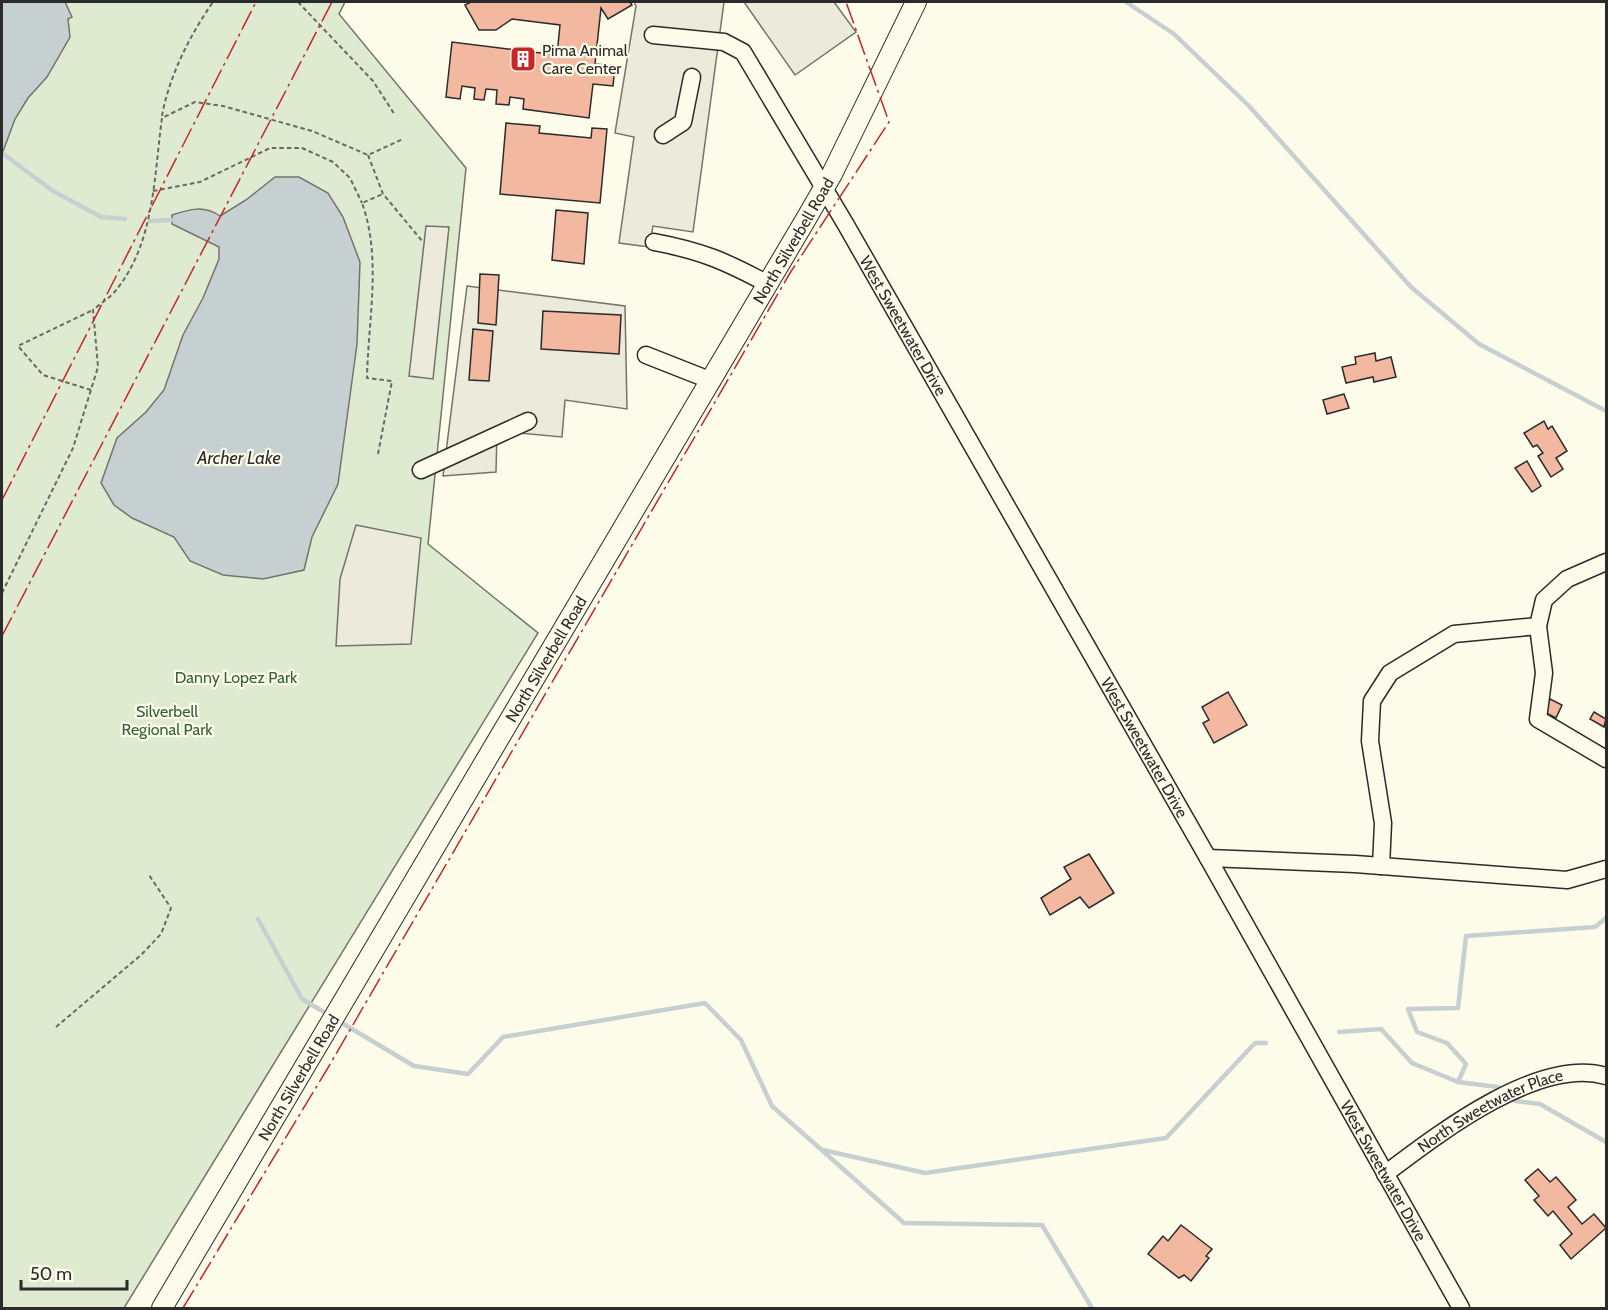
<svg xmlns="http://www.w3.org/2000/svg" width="1608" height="1310" font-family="Cabin,sans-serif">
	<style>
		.green { fill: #deebd1; stroke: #74746e; stroke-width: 1.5 }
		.parking { fill: #eceadb; stroke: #74746e; stroke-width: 1.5 }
		.water { fill: #c7d0d0; stroke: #74746e; stroke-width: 1.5 }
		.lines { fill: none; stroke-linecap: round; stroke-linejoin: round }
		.stream { stroke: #c7d0d0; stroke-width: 4.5 }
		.building { fill: #f2b8a0; stroke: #2b2b2b; stroke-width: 1.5 }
		.minor-casing { stroke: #2b2b2b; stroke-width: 19 }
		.major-casing { stroke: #2b2b2b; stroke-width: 22 }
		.path { stroke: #6a6964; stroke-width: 2; stroke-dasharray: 4.5 3; stroke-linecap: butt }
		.minor { stroke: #fdfbea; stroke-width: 16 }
		.major { stroke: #fdfbea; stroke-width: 20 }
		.power { stroke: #c62828; stroke-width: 1.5; stroke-dasharray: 21 4.5 3 4.5; stroke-linecap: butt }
		.labels { text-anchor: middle; stroke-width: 4.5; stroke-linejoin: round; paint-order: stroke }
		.poi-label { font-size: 16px; fill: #2b2b2b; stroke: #fdfbea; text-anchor: start }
		.street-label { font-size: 16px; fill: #2b2b2b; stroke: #fdfbea }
		.park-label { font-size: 16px; fill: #34623c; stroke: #fdfbea }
		.water-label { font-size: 18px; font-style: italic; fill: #2b2b2b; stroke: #fdfbea }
	</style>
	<rect width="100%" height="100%" fill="#fdfbea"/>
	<path class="green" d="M 2,2 L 345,2 L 339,14 L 466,168 L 428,544 L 538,633 L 124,1308 L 2,1308 Z"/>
	<g class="parking">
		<path d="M 634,2 L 724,2 L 693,232 L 653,226 L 649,247 L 619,243 L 634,137 L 615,133 L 636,6 Z"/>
		<path d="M 744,2 L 834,2 L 856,32 L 795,75 Z"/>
		<path d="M 426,226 L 449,227 L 433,379 L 409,376 Z"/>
		<path d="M 467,286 L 625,306 L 627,409 L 565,400 L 562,437 L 497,431 L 496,472 L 443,476 Z"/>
		<path d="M 356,525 L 421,538 L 411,644 L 336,646 L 340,579 Z"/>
	</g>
	<g class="water">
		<path d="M 2,2 L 65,2 L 72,17 L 68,19 L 70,37 L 47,77 L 28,98 L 15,119 L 2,154 Z"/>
		<path d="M 275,177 L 299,177 L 328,193 L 343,217 L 360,262 L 357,344 L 338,484 L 312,537 L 304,570 L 263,579 L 223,575 L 190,561 L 174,537 L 132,518 L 114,505 L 101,483 L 117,438 L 146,412 L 164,390 L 183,335 L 203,298 L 219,259 L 219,247 L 172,224 L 172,215 C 190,209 204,205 220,216 L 246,200 Z"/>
	</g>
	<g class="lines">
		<g class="stream">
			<path d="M 1126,2 L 1174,34 L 1249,106 L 1411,287 L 1479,344 L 1606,411"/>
			<path d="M 2,153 L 53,191 L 101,217 L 125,219"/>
			<path d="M 150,221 L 171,220"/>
			<path d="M 258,919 L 302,999 L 329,1015"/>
			<path d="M 337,1020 L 414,1066 L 468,1074 L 503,1037 L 705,1003 L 741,1040 L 772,1106 L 904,1223 L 1042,1225 L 1092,1308"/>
			<path d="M 1339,1032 L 1381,1029 L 1412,1063 L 1458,1082 L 1466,1064 L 1447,1043 L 1417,1032 L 1408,1009 L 1458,1008 L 1466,936 L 1595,927 L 1606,918"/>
			<path d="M 1458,1082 L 1498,1087 L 1504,1091"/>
			<path d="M 1510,1097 L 1515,1101 L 1540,1104 L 1606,1142"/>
			<path d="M 823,1150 L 925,1173 L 1166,1138 L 1255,1043 L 1266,1043"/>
		</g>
	</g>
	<g class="building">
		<path d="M 471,2 L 630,2 L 632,5 L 608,19 L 601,8 L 595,64 L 615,66 L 613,86 L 593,84 L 589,118 L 523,109 L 524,99 L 510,97 L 509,105 L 496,104 L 497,90 L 486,89 L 484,100 L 474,99 L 475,88 L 462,86 L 460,99 L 446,97 L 452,42 L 557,55 L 560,25 L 512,19 L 496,30 L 479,30 L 465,5 Z"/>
		<path d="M 506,123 L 540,126 L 539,133 L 591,138 L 592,128 L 607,129 L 600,203 L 500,194 Z"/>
		<path d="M 556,210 L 588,213 L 584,264 L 552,260 Z"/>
		<path d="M 480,274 L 499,275 L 496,325 L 478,323 Z"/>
		<path d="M 543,311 L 621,315 L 619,354 L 541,349 Z"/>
		<path d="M 473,329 L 493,331 L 489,381 L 469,380 Z"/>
		<path d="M 1375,353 L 1376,361 L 1391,357 L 1396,377 L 1374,382 L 1373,377 L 1346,383 L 1342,367 L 1356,364 L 1355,357 Z"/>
		<path d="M 1344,394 L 1349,408 L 1327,414 L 1323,400 Z"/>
		<path d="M 1544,421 L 1548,429 L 1552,426 L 1567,451 L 1556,458 L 1563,469 L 1551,477 L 1538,456 L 1543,453 L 1537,445 L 1533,447 L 1524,433 Z"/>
		<path d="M 1527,461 L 1541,486 L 1532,492 L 1515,468 Z"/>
		<path d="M 1228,692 L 1247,725 L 1214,743 L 1203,723 L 1209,720 L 1202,707 Z"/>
		<path d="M 1550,699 L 1562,705 L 1556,718 L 1544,712 Z"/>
		<path d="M 1594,712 L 1606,719 L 1604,727 L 1590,719 Z"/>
		<path d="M 1089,854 L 1114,893 L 1089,908 L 1080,897 L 1050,915 L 1041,898 L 1071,879 L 1064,867 Z"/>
		<path d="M 1538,1169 L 1550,1182 L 1556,1177 L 1576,1200 L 1568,1207 L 1582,1224 L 1594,1214 L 1606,1228 L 1571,1259 L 1560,1245 L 1572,1234 L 1553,1211 L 1548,1216 L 1534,1200 L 1539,1196 L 1525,1180 Z"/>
		<path d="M 1181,1225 L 1212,1249 L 1206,1256 L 1209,1258 L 1191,1281 L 1184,1275 L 1179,1278 L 1148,1254 L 1163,1236 L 1168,1241 Z"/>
	</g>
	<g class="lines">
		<g class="minor-casing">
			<g id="minor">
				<path id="s1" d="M 653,35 L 724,42 L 743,52 L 846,225 L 1208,858 L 1461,1308"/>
				<path d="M 663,135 L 683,122 L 692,77"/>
				<path d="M 654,242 C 702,251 725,261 768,284"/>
				<path d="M 646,355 L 712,381"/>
				<path d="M 421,470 L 528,421"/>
				<path d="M 1538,626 L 1544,673 L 1538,719 L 1606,759"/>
				<path d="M 1208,858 L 1355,864 L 1567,880 L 1606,869"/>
				<path d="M 1381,866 L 1383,823 L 1370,741 L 1372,701 L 1390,673 L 1454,634 L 1538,626 L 1544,600 L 1567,579 L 1606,562"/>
				<path id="s2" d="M 1385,1174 C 1437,1135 1538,1056 1606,1076"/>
			</g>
		</g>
		<g class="major-casing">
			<g id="major">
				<path id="s3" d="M 162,1308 L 806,219 L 832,174 L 916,2"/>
			</g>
		</g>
		<g class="path">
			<path d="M 298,2 L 373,81 L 395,115"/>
			<path d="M 162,116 C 169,76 190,35 213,2"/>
			<path d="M 368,155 L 383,194 L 423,242"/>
			<path d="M 153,191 L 200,182 L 270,148 L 302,148 L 333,162 L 350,178 L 362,203"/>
			<path d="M 91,390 L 43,375 L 18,346 L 93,310"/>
			<path d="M 378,454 L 392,381 L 367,378 C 368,321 382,258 362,203 L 383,194"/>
			<path d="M 2,593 L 73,448 L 98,367 L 93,310 C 101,303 111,297 117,289 C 155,241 154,175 162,118 L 195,102 L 223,106 L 312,131 L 368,155 L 403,139"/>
			<path d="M 56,1027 L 141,955 L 161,934 L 171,908 L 149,875"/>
		</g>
		<use href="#minor" class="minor"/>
		<use href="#major" class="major"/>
		<g class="power">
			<path d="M 2,500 L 256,2"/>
			<path d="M 2,636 L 332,2"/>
			<path d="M 183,1308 L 329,1066 L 790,273 L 889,122 L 846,2"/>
		</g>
	</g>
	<defs>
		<g id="building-square" transform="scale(1.35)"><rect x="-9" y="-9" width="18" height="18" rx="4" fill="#c62828" stroke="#fdfbea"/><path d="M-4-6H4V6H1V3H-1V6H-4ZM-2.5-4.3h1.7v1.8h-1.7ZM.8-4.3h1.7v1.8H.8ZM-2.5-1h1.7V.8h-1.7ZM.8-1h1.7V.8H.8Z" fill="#fff"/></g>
	</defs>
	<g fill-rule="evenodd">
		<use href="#building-square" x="523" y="59"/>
	</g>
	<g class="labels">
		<g class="poi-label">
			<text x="542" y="56">Pima Animal<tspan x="542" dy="18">Care Center</tspan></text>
		</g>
		<g class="street-label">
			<text dy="6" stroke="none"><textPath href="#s3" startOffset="1240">North Silverbell Road</textPath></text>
			<text dy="6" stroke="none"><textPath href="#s1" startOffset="410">West Sweetwater Drive</textPath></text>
			<text dy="6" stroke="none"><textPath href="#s3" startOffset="754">North Silverbell Road</textPath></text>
			<text dy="6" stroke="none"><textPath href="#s1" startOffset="896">West Sweetwater Drive</textPath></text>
			<text dy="6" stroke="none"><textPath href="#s3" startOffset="268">North Silverbell Road</textPath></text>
			<text dy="6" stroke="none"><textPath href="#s2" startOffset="124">North Sweetwater Place</textPath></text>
			<text dy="6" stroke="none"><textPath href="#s1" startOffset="1382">West Sweetwater Drive</textPath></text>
		</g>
		<g class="park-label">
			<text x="236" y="683">Danny Lopez Park</text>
			<text x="167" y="717">Silverbell<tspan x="167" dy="18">Regional Park</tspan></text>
		</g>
		<g class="water-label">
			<text x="239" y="464">Archer Lake</text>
		</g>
	</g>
	<rect width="1608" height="1310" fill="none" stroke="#2b2b2b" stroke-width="6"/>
	<path d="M21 1280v9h106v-9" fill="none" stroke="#2b2b2b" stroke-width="3"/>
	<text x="30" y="1280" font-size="18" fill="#2b2b2b" stroke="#fdfbea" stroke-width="4.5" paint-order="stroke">50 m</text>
</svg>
